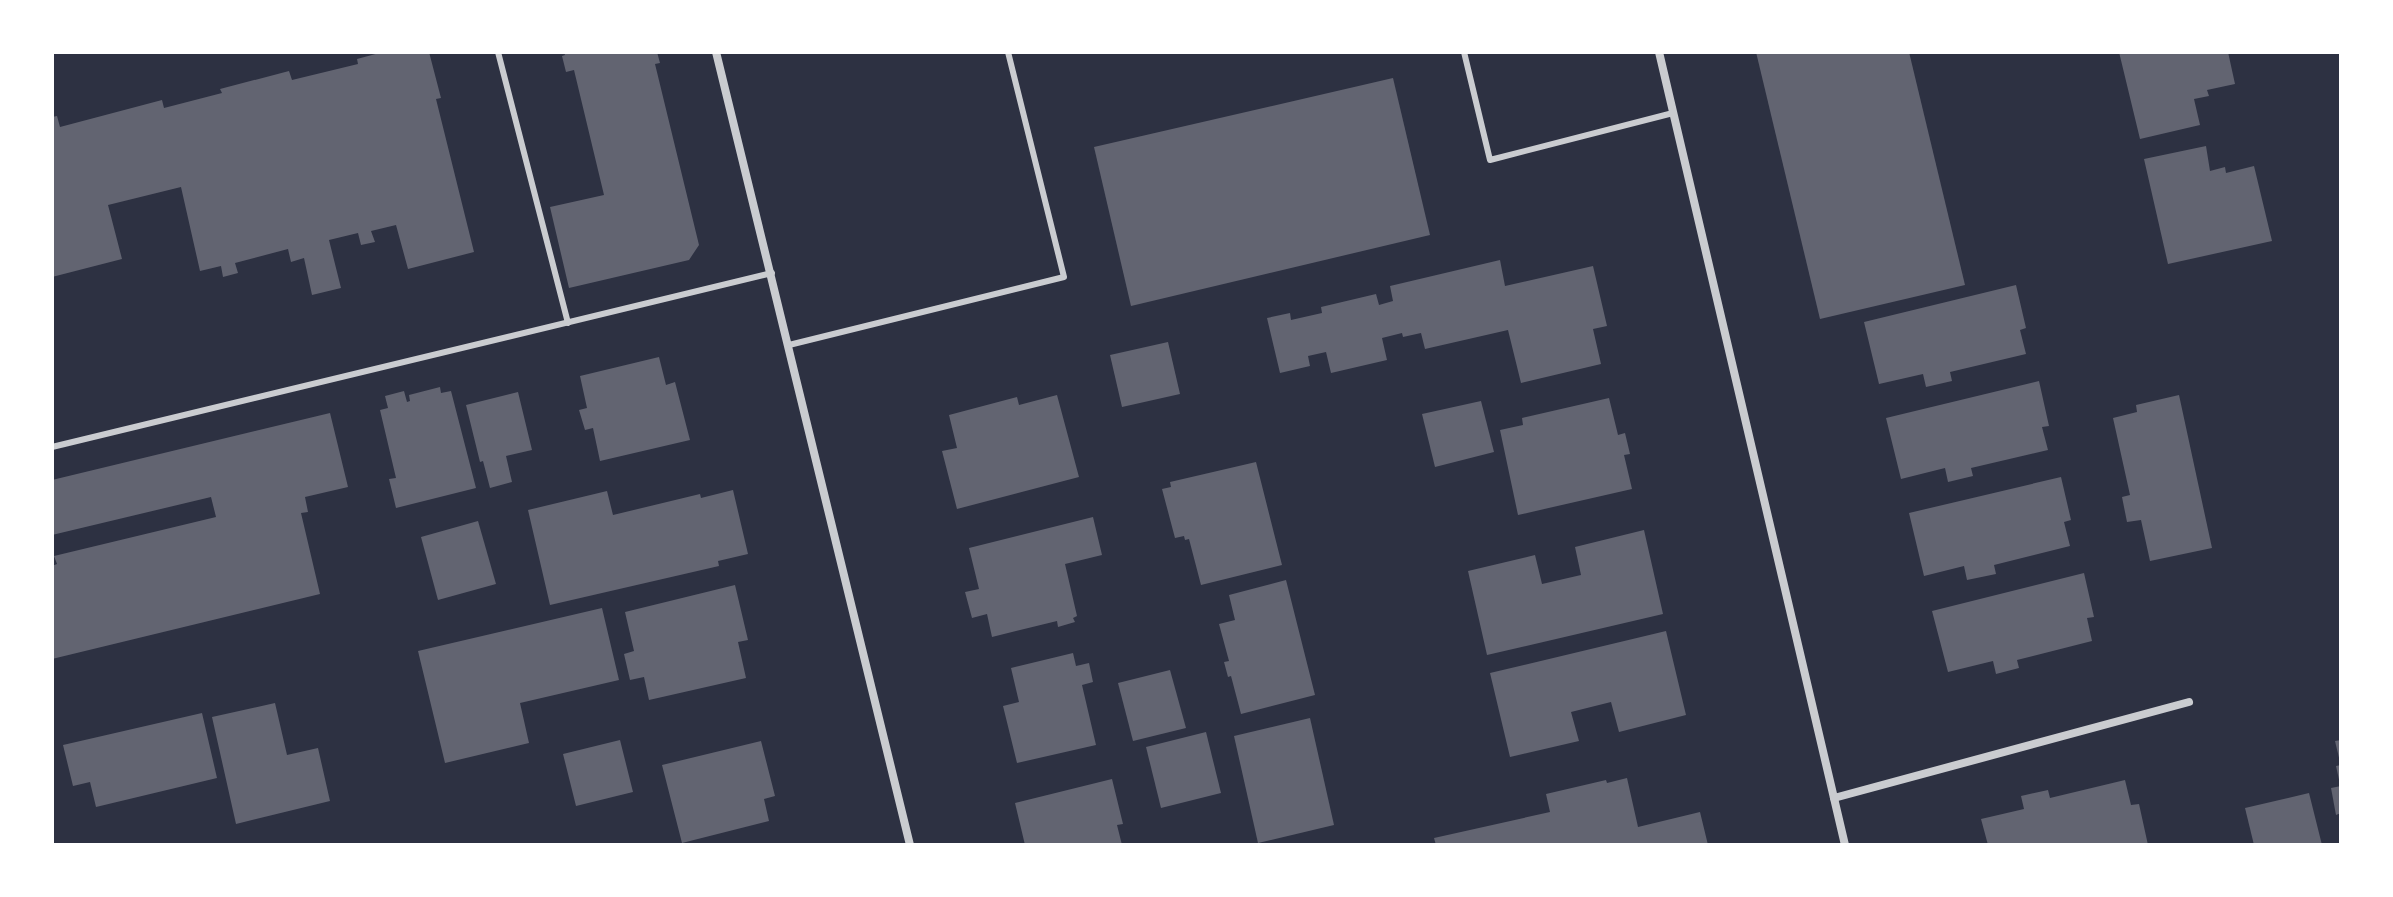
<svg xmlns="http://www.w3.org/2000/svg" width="2393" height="897" font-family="Cabin,sans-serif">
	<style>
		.building { fill: #626471 }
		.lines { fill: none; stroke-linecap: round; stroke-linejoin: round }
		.service { stroke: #caccd0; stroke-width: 6 }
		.minor { stroke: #caccd0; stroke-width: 8 }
	</style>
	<rect width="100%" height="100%" fill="#2d3142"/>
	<g class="building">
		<path d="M 383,52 L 429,52 L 441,98 L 436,99 L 474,252 L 408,269 L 396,225 L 371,231 L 375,242 L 361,245 L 358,233 L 329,240 L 341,288 L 312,295 L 304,258 L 291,262 L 288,249 L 235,263 L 238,273 L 223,277 L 221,266 L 200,271 L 181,187 L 108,205 L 122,259 L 52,277 L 52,117 L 57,116 L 60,127 L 162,100 L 164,108 L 222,93 L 220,89 L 289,71 L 292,80 L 358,64 L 357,59 Z"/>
		<path d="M 564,52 L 657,52 L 660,63 L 655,64 L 699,245 L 689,260 L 569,288 L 550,207 L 604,195 L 574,70 L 566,72 L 562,56 L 565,55 Z"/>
		<path d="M 1756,52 L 1909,52 L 1965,285 L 1820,319 Z"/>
		<path d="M 2119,52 L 2228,52 L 2235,84 L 2207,90 L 2209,96 L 2194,99 L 2200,125 L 2140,139 Z"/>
		<path d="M 1393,78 L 1430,235 L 1131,306 L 1094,147 Z"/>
		<path d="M 2206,146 L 2210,171 L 2225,167 L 2226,173 L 2254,166 L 2272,241 L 2168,264 L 2144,159 Z"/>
		<path d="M 1500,260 L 1505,286 L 1593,266 L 1607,326 L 1593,329 L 1601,364 L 1521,383 L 1508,330 L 1425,349 L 1421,333 L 1403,337 L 1402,333 L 1382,338 L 1387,360 L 1331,373 L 1326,352 L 1308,356 L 1310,366 L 1280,373 L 1267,318 L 1290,313 L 1291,320 L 1322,313 L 1321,307 L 1376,294 L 1379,305 L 1393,301 L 1390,286 Z"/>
		<path d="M 2016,285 L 2026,328 L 2020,330 L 2026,354 L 1950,372 L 1952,381 L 1926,387 L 1923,374 L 1879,384 L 1864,322 Z"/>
		<path d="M 1168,342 L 1180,394 L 1122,407 L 1110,355 Z"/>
		<path d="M 659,357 L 666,385 L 675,382 L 690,440 L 600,461 L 593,428 L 585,430 L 579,410 L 587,408 L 580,376 Z"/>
		<path d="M 2039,381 L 2049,426 L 2042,427 L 2048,450 L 1971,468 L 1973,476 L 1948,482 L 1945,468 L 1901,479 L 1886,418 Z"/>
		<path d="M 440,387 L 441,393 L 451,391 L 476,488 L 396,508 L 389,479 L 396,478 L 380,410 L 388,408 L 385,396 L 404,391 L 407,402 L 410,401 L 409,395 Z"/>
		<path d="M 518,392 L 532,450 L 506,456 L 512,482 L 490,488 L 483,461 L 480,462 L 466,405 Z"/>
		<path d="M 1057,395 L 1079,477 L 957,509 L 942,451 L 957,448 L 949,415 L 1017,397 L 1019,405 Z"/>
		<path d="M 2179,395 L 2212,548 L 2150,561 L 2141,520 L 2127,522 L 2122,497 L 2130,495 L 2113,418 L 2137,412 L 2136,405 Z"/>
		<path d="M 1609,398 L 1618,435 L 1625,433 L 1630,454 L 1624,455 L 1632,489 L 1518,515 L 1500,430 L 1523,425 L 1522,418 Z"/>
		<path d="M 1481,401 L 1494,452 L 1435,467 L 1422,414 Z"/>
		<path d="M 330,413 L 348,487 L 305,497 L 308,512 L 301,513 L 320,594 L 52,659 L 52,566 L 57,564 L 54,556 L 216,517 L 211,497 L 52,535 L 52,480 Z"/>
		<path d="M 1256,462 L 1282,565 L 1201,585 L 1189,539 L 1185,540 L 1184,536 L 1175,538 L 1162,489 L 1171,487 L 1170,482 Z"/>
		<path d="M 2061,477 L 2071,520 L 2064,522 L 2070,546 L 1994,565 L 1996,574 L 1967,580 L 1964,566 L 1924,576 L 1909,513 Z"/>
		<path d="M 733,490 L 748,554 L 718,561 L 719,566 L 550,605 L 528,510 L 607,491 L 613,515 L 700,494 L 701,498 Z"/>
		<path d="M 1093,517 L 1102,555 L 1065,564 L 1077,616 L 1073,618 L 1075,622 L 1058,627 L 1057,621 L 992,637 L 987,614 L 972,618 L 965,592 L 979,589 L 969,548 Z"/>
		<path d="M 478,521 L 496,584 L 438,600 L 421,537 Z"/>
		<path d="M 1644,530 L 1663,614 L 1487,655 L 1468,571 L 1535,555 L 1542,584 L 1581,575 L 1575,547 Z"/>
		<path d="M 2084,573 L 2094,617 L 2087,618 L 2092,641 L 2017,660 L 2019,668 L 1996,674 L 1993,661 L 1948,672 L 1932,611 Z"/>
		<path d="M 1286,580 L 1315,695 L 1241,714 L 1231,676 L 1228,677 L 1224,662 L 1229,661 L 1219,624 L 1235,620 L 1229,595 Z"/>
		<path d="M 735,585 L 748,640 L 738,642 L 746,678 L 649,700 L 644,677 L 630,680 L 624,654 L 634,651 L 625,612 Z"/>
		<path d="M 602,608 L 619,680 L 520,703 L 529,743 L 445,763 L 418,651 Z"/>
		<path d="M 1666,631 L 1686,715 L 1619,732 L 1611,702 L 1571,712 L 1579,741 L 1510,757 L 1490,673 Z"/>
		<path d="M 1073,653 L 1076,666 L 1089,663 L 1093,682 L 1082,685 L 1096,745 L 1017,763 L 1003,706 L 1019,702 L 1011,668 Z"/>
		<path d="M 1170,670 L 1186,728 L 1133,741 L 1118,683 Z"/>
		<path d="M 275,703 L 287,755 L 318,748 L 330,801 L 236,824 L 212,717 Z"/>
		<path d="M 202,713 L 217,778 L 96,807 L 90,782 L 73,786 L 63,745 Z"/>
		<path d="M 1310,718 L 1334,825 L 1258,843 L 1234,736 Z"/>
		<path d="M 1206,732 L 1221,793 L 1161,808 L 1146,747 Z"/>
		<path d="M 620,740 L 633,792 L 576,806 L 563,754 Z"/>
		<path d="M 2341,740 L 2341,762 L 2340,762 L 2335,741 Z"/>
		<path d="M 761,741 L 775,796 L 764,799 L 769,821 L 682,843 L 662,765 Z"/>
		<path d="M 2341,765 L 2341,784 L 2340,784 L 2336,766 Z"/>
		<path d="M 1627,778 L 1638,827 L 1700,812 L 1708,845 L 1436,845 L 1434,838 L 1550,812 L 1546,794 L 1606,780 L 1607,783 Z"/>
		<path d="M 1112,779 L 1123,824 L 1117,825 L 1122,845 L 1025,845 L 1015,803 Z"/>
		<path d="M 2125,780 L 2131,805 L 2139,804 L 2148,845 L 1988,845 L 1981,819 L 2024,809 L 2021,796 L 2048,790 L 2050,798 Z"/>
		<path d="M 2341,786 L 2341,813 L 2336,815 L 2331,788 Z"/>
		<path d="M 2309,793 L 2322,845 L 2254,845 L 2245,808 Z"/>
	</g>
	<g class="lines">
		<g class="service">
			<path d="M 498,52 L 568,323"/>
			<path d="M 1464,52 L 1490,160 L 1673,113"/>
			<path d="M 789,345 L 1064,277 L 1008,52"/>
			<path d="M 52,447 L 772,273"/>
		</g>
		<g class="minor">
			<path d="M 716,52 L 910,845"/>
			<path d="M 1659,52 L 1845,845"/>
			<path d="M 1834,798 L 2189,702"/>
		</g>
	</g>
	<rect width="2393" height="897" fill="none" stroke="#ffffff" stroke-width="108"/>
</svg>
